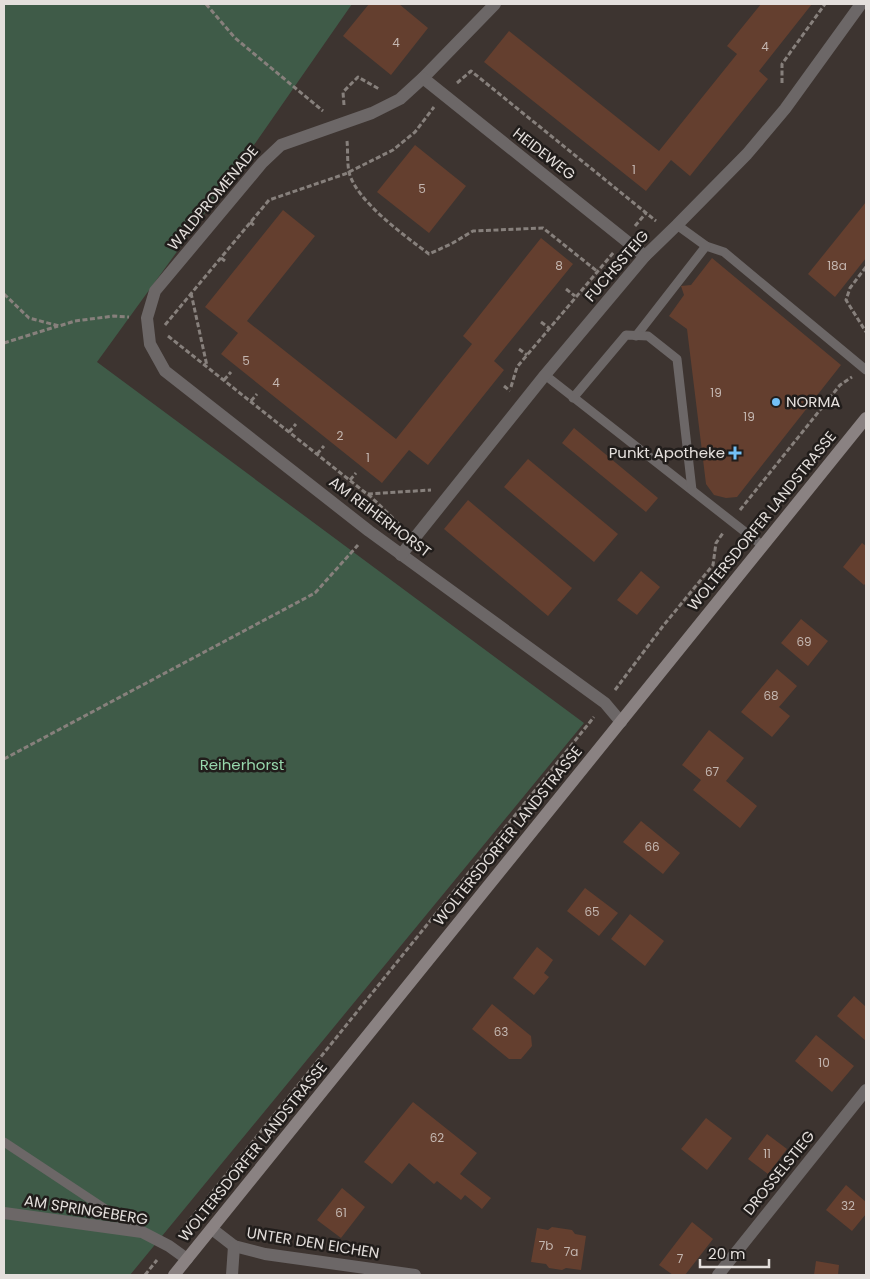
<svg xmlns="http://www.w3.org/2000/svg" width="870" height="1279" font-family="Poppins,sans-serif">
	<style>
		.green { fill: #3f5b48 }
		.building { fill: #643f2f }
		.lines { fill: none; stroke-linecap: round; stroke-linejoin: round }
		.path { stroke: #87807c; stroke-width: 3; stroke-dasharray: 5 2.5; stroke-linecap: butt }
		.service { stroke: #6c6767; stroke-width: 9 }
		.minor { stroke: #6c6767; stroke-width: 12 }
		.secondary { stroke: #8a8282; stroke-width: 12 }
		.poi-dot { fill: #73c0f6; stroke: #211d1b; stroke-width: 2 }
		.labels { text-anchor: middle; stroke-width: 5; stroke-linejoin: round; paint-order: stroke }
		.number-label { font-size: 12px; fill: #c4b7b1 }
		.street-label { font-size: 15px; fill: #e4dfdc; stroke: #211d1b }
		.poi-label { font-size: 15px; fill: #e4dfdc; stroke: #211d1b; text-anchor: start }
		.park-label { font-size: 15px; fill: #97d7ac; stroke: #211d1b }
	</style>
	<rect width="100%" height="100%" fill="#3d3430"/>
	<path class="green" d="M 4,4 L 352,4 L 247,155 L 97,362 L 584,723 L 130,1275 L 4,1275 Z"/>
	<g class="building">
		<path d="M 369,4 L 399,4 L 428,28 L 391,75 L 343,36 Z"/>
		<path d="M 761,4 L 812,4 L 759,71 L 768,79 L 690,176 L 671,160 L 646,191 L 484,62 L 509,31 L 659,151 L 737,54 L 727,46 Z"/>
		<path d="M 415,145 L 466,186 L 429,233 L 377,192 Z"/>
		<path d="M 866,202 L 866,258 L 835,297 L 808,274 Z"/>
		<path d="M 283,210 L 315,236 L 247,321 L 396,439 L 472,344 L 463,336 L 541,238 L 573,264 L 494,361 L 504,370 L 428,465 L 409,450 L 382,483 L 221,354 L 238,333 L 205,307 Z"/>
		<path d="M 712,258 L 841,365 L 737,497 L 726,498 L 714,495 L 706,484 L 687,329 L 669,316 L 684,295 L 681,286 L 691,285 Z"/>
		<path d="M 574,428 L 658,498 L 646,512 L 562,443 Z"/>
		<path d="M 528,459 L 618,534 L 594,562 L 504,487 Z"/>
		<path d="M 468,500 L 572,588 L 548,616 L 444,529 Z"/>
		<path d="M 862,543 L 866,546 L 866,583 L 864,585 L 843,567 Z"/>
		<path d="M 641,571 L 660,587 L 637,615 L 617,600 Z"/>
		<path d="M 801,619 L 828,641 L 808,666 L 781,643 Z"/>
		<path d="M 777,669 L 797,686 L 779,707 L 790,716 L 772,737 L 741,712 Z"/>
		<path d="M 709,730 L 744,758 L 726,781 L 757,806 L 740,828 L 693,790 L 701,780 L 682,765 Z"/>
		<path d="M 641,821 L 680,853 L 663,874 L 623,842 Z"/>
		<path d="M 585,888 L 618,913 L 599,936 L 567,911 Z"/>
		<path d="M 630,914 L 664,941 L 645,966 L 611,939 Z"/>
		<path d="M 537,947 L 553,960 L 544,973 L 549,977 L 534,995 L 513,978 Z"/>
		<path d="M 854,996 L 866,1007 L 866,1041 L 837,1016 Z"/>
		<path d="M 492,1004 L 531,1036 L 532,1046 L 521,1059 L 509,1059 L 472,1029 Z"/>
		<path d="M 816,1035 L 854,1066 L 832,1092 L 795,1061 Z"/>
		<path d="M 413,1102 L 477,1153 L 460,1174 L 491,1198 L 482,1209 L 465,1195 L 461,1200 L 437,1181 L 434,1184 L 409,1163 L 392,1184 L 364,1162 Z"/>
		<path d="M 706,1118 L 732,1138 L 707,1170 L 681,1149 Z"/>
		<path d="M 767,1134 L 787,1149 L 768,1174 L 748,1159 Z"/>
		<path d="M 846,1185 L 866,1202 L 866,1214 L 852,1231 L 826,1210 Z"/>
		<path d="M 342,1188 L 365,1207 L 341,1238 L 317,1220 Z"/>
		<path d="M 692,1222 L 713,1239 L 685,1275 L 673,1275 L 659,1265 Z"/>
		<path d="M 552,1227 L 572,1230 L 575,1234 L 586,1236 L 581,1270 L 566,1268 L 562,1270 L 549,1268 L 546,1264 L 531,1262 L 537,1228 L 548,1230 Z"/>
		<path d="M 816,1261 L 839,1265 L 838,1275 L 814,1275 Z"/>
	</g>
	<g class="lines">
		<g class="path">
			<path d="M 206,4 L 235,38 L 323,111"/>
			<path d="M 457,83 L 471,71 L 656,221"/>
			<path d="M 782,83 L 782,64 L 825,4"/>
			<path d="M 344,105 L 343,92 L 358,77 L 379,89"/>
			<path d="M 347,141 C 348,150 347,162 349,172 C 356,201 405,236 429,254 L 451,244 L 473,231 L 543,228 L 598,272"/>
			<path d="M 250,222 L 255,226"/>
			<path d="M 635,226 L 646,213"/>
			<path d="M 221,258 L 225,261"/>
			<path d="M 866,267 L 850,288 L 846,300 L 866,332"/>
			<path d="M 566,289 L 575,296"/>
			<path d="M 191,293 L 207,366"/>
			<path d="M 4,294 L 29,318 L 59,326 L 75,321 L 114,316 L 129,317"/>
			<path d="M 541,322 L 549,328"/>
			<path d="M 165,325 L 269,200 L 345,174 L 393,150 L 415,132 L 434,107"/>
			<path d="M 168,336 L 367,494 L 431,490"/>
			<path d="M 4,343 L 58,326"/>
			<path d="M 519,349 L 527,355"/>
			<path d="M 224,380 L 231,372"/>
			<path d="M 504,386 L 510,391"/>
			<path d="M 511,387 L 517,367 L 614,252"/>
			<path d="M 251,401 L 257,394"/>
			<path d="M 289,432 L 296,424"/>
			<path d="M 317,454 L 324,446"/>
			<path d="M 350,480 L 356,473"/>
			<path d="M 368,494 L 401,526"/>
			<path d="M 740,510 L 840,385 L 852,377"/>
			<path d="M 615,690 L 663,626 L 713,565 L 716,543 L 723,533"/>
			<path d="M 4,759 L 315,593 L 358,545"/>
			<path d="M 180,1232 L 594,717"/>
			<path d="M 145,1275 L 157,1260"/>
		</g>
		<g class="service">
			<path d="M 706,246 L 724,252 L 866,370"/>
			<path d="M 636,336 L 706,246 L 677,225"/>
			<path d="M 545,375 L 763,546"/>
			<path d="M 573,398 L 626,335 L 648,336 L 677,359 L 692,490"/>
			<path d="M 4,1142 L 137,1230"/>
		</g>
		<g class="minor">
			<path d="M 495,4 L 423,78 L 400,99 L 372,113 L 281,145 L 262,163 L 155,291 L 147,318 L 150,344 L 165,371 L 369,531 L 605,703 L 621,722"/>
			<path d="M 423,78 L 645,256"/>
			<path d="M 401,555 L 545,375 L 645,256 L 677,225 L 747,154 L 785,109 L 861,4"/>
			<path d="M 4,1213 L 142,1232 L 169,1246 L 187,1259"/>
			<path d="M 212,1229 L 234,1246 L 265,1254 L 415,1275"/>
			<path d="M 232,1275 L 234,1246"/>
			<path d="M 718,1275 L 866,1090"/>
		</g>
		<path class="secondary" d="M 174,1275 L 866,418"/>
	</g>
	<g class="poi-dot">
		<circle cx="776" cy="402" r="5"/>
		<path d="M732.5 445.5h5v5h5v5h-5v5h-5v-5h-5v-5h5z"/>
	</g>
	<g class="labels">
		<g class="number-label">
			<text x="396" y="47">4</text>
			<text x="765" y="51">4</text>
			<text x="634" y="174">1</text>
			<text x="422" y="193">5</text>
			<text x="559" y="270">8</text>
			<text x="837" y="270">18a</text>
			<text x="246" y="365">5</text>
			<text x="276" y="387">4</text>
			<text x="716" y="397">19</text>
			<text x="749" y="421">19</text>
			<text x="340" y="440">2</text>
			<text x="368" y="462">1</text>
			<text x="804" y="646">69</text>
			<text x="771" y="700">68</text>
			<text x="712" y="776">67</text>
			<text x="652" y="851">66</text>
			<text x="592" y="916">65</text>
			<text x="501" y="1036">63</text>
			<text x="824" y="1067">10</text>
			<text x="437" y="1142">62</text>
			<text x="767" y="1158">11</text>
			<text x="848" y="1210">32</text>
			<text x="341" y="1217">61</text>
			<text x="546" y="1250">7b</text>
			<text x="571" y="1256">7a</text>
			<text x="680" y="1263">7</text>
		</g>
		<g class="street-label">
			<text transform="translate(544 154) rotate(38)" y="5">HEIDEWEG</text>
			<text transform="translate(213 198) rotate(-50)" y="5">WALDPROMENADE</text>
			<text transform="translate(617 266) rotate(-49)" y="5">FUCHSSTEIG</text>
			<text transform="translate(380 517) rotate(37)" y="5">AM REIHERHORST</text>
			<text transform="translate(762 521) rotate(-51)" y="5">WOLTERSDORFER LANDSTRASSE</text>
			<text transform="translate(508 836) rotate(-51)" y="5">WOLTERSDORFER LANDSTRASSE</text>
			<text transform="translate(253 1152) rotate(-51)" y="5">WOLTERSDORFER LANDSTRASSE</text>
			<text transform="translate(779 1173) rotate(-51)" y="5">DROSSELSTIEG</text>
			<text transform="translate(86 1210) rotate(9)" y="5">AM SPRINGEBERG</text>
			<text transform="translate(313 1243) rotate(9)" y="5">UNTER DEN EICHEN</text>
		</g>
		<g class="poi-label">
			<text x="786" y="407">NORMA</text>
			<text x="725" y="458" text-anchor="end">Punkt Apotheke</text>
		</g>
		<g class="park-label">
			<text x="242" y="770">Reiherhorst</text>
		</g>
	</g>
	<rect width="870" height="1279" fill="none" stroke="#e4dfdc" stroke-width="10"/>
	<path d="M700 1259v8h69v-8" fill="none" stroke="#e4dfdc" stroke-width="2.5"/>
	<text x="708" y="1259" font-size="15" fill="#e4dfdc" stroke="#211d1b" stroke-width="4" paint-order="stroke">20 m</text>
</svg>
